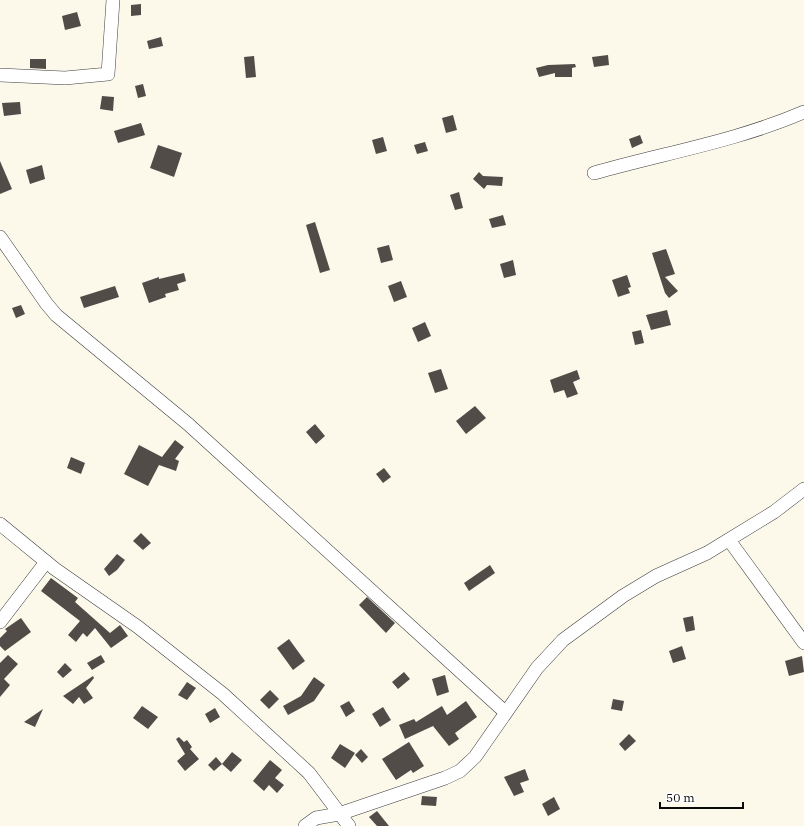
<svg xmlns="http://www.w3.org/2000/svg" width="804" height="826" font-family="'IBM Plex Serif',serif">
	<style>
		.building { fill: #514c48 }
		.lines { fill: none; stroke-linecap: round; stroke-linejoin: round }
		.minor-casing { stroke: #3d3d3d; stroke-width: 14 }
		.minor { stroke: #fff; stroke-width: 13 }
	</style>
	<rect width="100%" height="100%" fill="#fcf9ea"/>
	<g class="building">
		<path d="M 141,4 L 141,15 L 131,16 L 131,5 Z"/>
		<path d="M 77,12 L 81,26 L 65,30 L 62,16 Z"/>
		<path d="M 161,37 L 163,46 L 149,49 L 147,41 Z"/>
		<path d="M 608,55 L 609,65 L 594,67 L 592,57 Z"/>
		<path d="M 254,56 L 256,77 L 246,78 L 244,57 Z"/>
		<path d="M 30,59 L 46,59 L 46,69 L 30,68 Z"/>
		<path d="M 575,64 L 576,67 L 572,68 L 572,77 L 555,77 L 555,73 L 539,77 L 536,68 L 548,65 Z"/>
		<path d="M 143,84 L 146,96 L 138,98 L 135,86 Z"/>
		<path d="M 102,96 L 114,97 L 113,111 L 100,109 Z"/>
		<path d="M 20,102 L 21,114 L 4,116 L 2,103 Z"/>
		<path d="M 453,115 L 457,130 L 446,133 L 442,118 Z"/>
		<path d="M 141,123 L 145,135 L 118,143 L 114,131 Z"/>
		<path d="M 640,135 L 643,143 L 632,148 L 629,139 Z"/>
		<path d="M 383,137 L 387,151 L 376,154 L 372,140 Z"/>
		<path d="M 425,142 L 428,151 L 417,154 L 414,145 Z"/>
		<path d="M 158,145 L 182,153 L 174,177 L 150,168 Z"/>
		<path d="M 0,161 L 12,189 L 0,194 Z"/>
		<path d="M 42,165 L 45,179 L 30,184 L 26,170 Z"/>
		<path d="M 479,172 L 483,176 L 503,177 L 502,186 L 487,185 L 484,189 L 473,179 Z"/>
		<path d="M 459,192 L 463,208 L 455,210 L 450,195 Z"/>
		<path d="M 503,215 L 506,225 L 492,228 L 489,219 Z"/>
		<path d="M 315,222 L 330,270 L 320,273 L 306,225 Z"/>
		<path d="M 389,245 L 393,260 L 381,263 L 377,248 Z"/>
		<path d="M 666,249 L 675,274 L 665,277 L 678,291 L 669,298 L 665,293 L 652,253 Z"/>
		<path d="M 513,260 L 516,275 L 504,278 L 500,264 Z"/>
		<path d="M 184,273 L 186,281 L 177,284 L 179,290 L 165,294 L 166,297 L 149,303 L 142,283 L 159,277 L 159,279 Z"/>
		<path d="M 627,275 L 631,287 L 628,288 L 630,293 L 618,297 L 612,280 Z"/>
		<path d="M 401,281 L 407,297 L 394,302 L 388,286 Z"/>
		<path d="M 115,286 L 119,297 L 84,308 L 80,297 Z"/>
		<path d="M 21,305 L 25,314 L 16,318 L 12,308 Z"/>
		<path d="M 667,310 L 671,325 L 651,330 L 646,315 Z"/>
		<path d="M 425,322 L 431,336 L 418,342 L 412,328 Z"/>
		<path d="M 641,330 L 644,343 L 635,345 L 632,332 Z"/>
		<path d="M 441,369 L 448,389 L 435,393 L 428,373 Z"/>
		<path d="M 577,370 L 580,379 L 573,382 L 578,394 L 567,398 L 564,390 L 554,393 L 550,380 Z"/>
		<path d="M 475,406 L 486,418 L 466,434 L 456,421 Z"/>
		<path d="M 315,424 L 325,436 L 316,444 L 306,432 Z"/>
		<path d="M 175,440 L 184,447 L 175,459 L 179,461 L 176,471 L 159,465 L 148,486 L 124,474 L 139,445 L 162,457 Z"/>
		<path d="M 71,457 L 85,463 L 81,474 L 67,468 Z"/>
		<path d="M 384,468 L 391,477 L 383,483 L 376,474 Z"/>
		<path d="M 141,533 L 151,543 L 143,550 L 133,541 Z"/>
		<path d="M 117,554 L 125,560 L 117,570 L 109,576 L 104,569 Z"/>
		<path d="M 490,565 L 495,573 L 469,591 L 464,583 Z"/>
		<path d="M 51,578 L 78,598 L 75,602 L 110,633 L 120,625 L 128,636 L 111,648 L 95,628 L 87,637 L 83,633 L 76,642 L 68,635 L 80,621 L 41,591 Z"/>
		<path d="M 367,597 L 395,623 L 386,633 L 359,605 Z"/>
		<path d="M 693,616 L 695,630 L 686,632 L 683,618 Z"/>
		<path d="M 21,618 L 31,632 L 5,651 L 0,646 L 0,638 L 7,631 L 5,629 Z"/>
		<path d="M 289,639 L 305,661 L 293,670 L 277,648 Z"/>
		<path d="M 682,646 L 686,659 L 673,663 L 669,651 Z"/>
		<path d="M 8,655 L 18,664 L 4,679 L 10,685 L 0,697 L 0,663 Z"/>
		<path d="M 101,655 L 105,662 L 92,670 L 87,663 Z"/>
		<path d="M 802,656 L 804,672 L 789,676 L 785,661 Z"/>
		<path d="M 65,663 L 72,670 L 63,678 L 57,672 Z"/>
		<path d="M 404,672 L 410,679 L 398,689 L 392,682 Z"/>
		<path d="M 445,675 L 449,692 L 437,696 L 432,679 Z"/>
		<path d="M 93,676 L 94,678 L 86,688 L 93,698 L 84,704 L 79,697 L 73,704 L 63,696 Z"/>
		<path d="M 314,677 L 325,685 L 314,701 L 288,715 L 283,706 L 301,696 Z"/>
		<path d="M 187,682 L 196,688 L 187,700 L 178,695 Z"/>
		<path d="M 270,690 L 279,699 L 269,709 L 260,700 Z"/>
		<path d="M 613,699 L 624,701 L 622,711 L 611,709 Z"/>
		<path d="M 349,701 L 355,711 L 346,717 L 340,706 Z"/>
		<path d="M 466,701 L 477,717 L 455,733 L 459,739 L 449,746 L 433,726 L 405,739 L 399,725 L 414,719 L 416,722 L 442,706 L 447,715 Z"/>
		<path d="M 142,706 L 158,717 L 148,729 L 133,718 Z"/>
		<path d="M 383,707 L 391,720 L 380,727 L 372,714 Z"/>
		<path d="M 215,708 L 220,717 L 210,723 L 205,714 Z"/>
		<path d="M 43,709 L 35,727 L 24,722 Z"/>
		<path d="M 629,734 L 636,741 L 625,751 L 619,744 Z"/>
		<path d="M 179,737 L 184,742 L 187,740 L 192,747 L 190,749 L 199,759 L 185,771 L 177,761 L 185,754 L 176,739 Z"/>
		<path d="M 409,742 L 424,766 L 413,773 L 411,770 L 396,780 L 382,759 Z"/>
		<path d="M 340,744 L 355,753 L 345,768 L 331,758 Z"/>
		<path d="M 361,749 L 368,757 L 362,763 L 355,755 Z"/>
		<path d="M 232,752 L 242,760 L 231,772 L 222,764 Z"/>
		<path d="M 216,757 L 222,764 L 214,771 L 208,765 Z"/>
		<path d="M 270,760 L 282,770 L 275,778 L 284,785 L 277,793 L 269,785 L 264,791 L 253,781 Z"/>
		<path d="M 525,769 L 529,780 L 520,783 L 524,792 L 514,796 L 504,777 Z"/>
		<path d="M 422,796 L 437,797 L 436,806 L 421,805 Z"/>
		<path d="M 554,797 L 560,809 L 548,816 L 542,804 Z"/>
		<path d="M 377,811 L 389,826 L 377,826 L 369,817 Z"/>
	</g>
	<g class="lines">
		<g class="minor-casing">
			<g id="minor">
				<path d="M 0,75 L 65,78 L 108,74 L 113,0"/>
				<path d="M 594,173 C 664,153 737,141 804,112"/>
				<path d="M 0,237 L 46,303 L 56,315 L 188,424 L 505,712"/>
				<path d="M 0,524 L 55,569 L 138,627 L 223,694 L 309,773 L 349,826"/>
				<path d="M 729,540 L 804,643"/>
				<path d="M 0,622 L 46,562"/>
				<path d="M 305,826 L 316,818 L 339,814 L 445,778 L 460,771 L 475,757 L 537,668 L 563,640 L 623,596 L 656,576 L 707,553 L 774,512 L 804,489"/>
			</g>
		</g>
		<use href="#minor" class="minor"/>
	</g>
	<path d="M660 802v6h83v-6" fill="none" stroke="#0a0a0a" stroke-width="2"/>
	<text x="666" y="802" font-size="12" fill="#0a0a0a" stroke="#ffffff" stroke-width="3" paint-order="stroke">50 m</text>
</svg>
